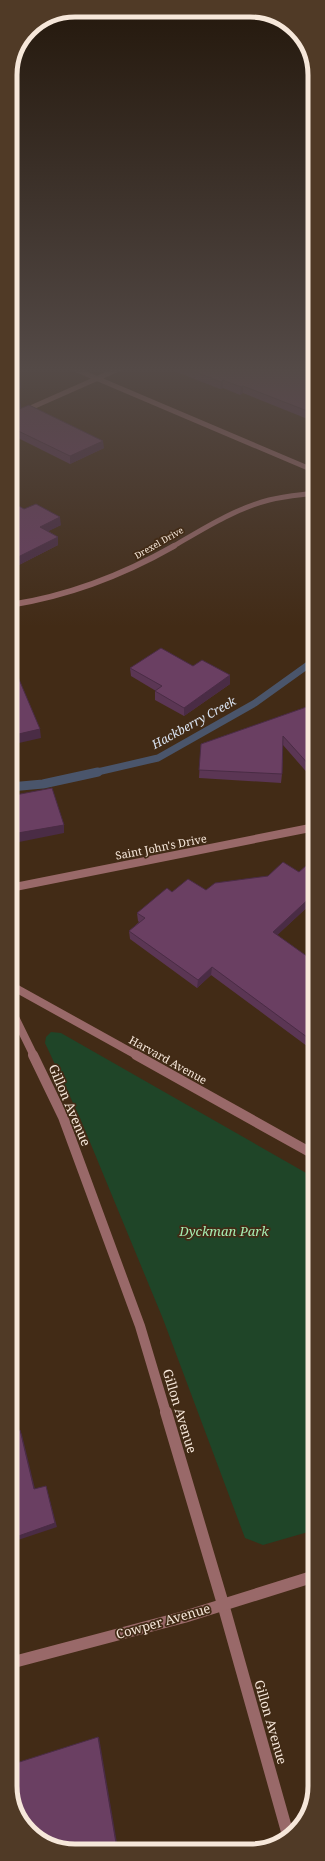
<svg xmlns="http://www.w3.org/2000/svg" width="325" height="1861" font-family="'Noto Serif',serif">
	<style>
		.green { fill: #1f4528 }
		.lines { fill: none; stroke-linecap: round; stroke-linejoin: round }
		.stream-far1 { stroke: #4a556b; stroke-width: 7 }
		.stream { stroke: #4a556b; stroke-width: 9 }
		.street-far4 { stroke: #996969; stroke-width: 5 }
		.street-far3 { stroke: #996969; stroke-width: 6 }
		.street-far2 { stroke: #996969; stroke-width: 8 }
		.street-far1 { stroke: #996969; stroke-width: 10 }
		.street { stroke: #996969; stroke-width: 12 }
		.wall { fill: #5b3654 }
		.shaded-wall { fill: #4a2c45 }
		.building { fill: #6a3f62; stroke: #4a2c45 }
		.labels { text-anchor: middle; stroke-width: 3.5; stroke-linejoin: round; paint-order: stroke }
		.far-street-label { font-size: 9px; fill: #f6e7da; stroke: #422b16 }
		.street-label { font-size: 11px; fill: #f6e7da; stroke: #422b16 }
		.water-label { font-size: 12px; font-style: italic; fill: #dae3f1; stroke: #422b16 }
		.near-street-label { font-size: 13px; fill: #f6e7da; stroke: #422b16 }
		.near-park-label { font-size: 13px; font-style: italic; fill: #a6edb2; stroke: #422b16 }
		.rim { fill: none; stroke: #f6e7da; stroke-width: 5 }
	</style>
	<rect width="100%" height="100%" fill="#422b16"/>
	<path class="green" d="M 51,1032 L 61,1033 L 315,1178 L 315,1530 L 263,1545 L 245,1538 L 163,1319 L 80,1118 L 45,1043 L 46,1037 Z"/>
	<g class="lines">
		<path class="stream-far1" d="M 93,773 L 158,758 L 255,703 L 308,665"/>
		<path class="stream" d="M 10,787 L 43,784 L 98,772"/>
		<g class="street-far4">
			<path d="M 70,367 L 315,471"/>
			<path d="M 10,417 L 123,367"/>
			<path d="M 172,547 C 203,529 234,509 269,500 C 284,496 300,495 315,493"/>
		</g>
		<path class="street-far3" d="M 10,605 C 68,596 123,575 174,546"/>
		<g class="street-far2">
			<path d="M 10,888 L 315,827"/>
			<path d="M 10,985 L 138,1056"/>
			<path d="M 10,1007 L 34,1056"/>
		</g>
		<g class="street-far1">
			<path d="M 33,1055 L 63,1117 L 140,1326 L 166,1413"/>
			<path d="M 136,1055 L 315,1155"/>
		</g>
		<g class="street">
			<path d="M 166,1412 L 223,1604 L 288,1835"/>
			<path d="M 10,1663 L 184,1617 L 315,1576"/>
		</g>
	</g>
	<g class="wall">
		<path d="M 164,367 L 315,367 L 315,422 L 243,393 L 240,395 L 223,388 L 220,389 Z"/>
		<path d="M 10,376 L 21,388 L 16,390 L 18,398 L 17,399 L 21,408 L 10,413 L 104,448 L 70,464 L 10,434 Z"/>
		<path d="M 10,501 L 24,509 L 61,525 L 48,531 L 58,537 L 58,545 L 17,566 L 10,562 Z"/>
		<path d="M 193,666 L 230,675 L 230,684 L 184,716 L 155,700 L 155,691 L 156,691 L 131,676 L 130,668 Z"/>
		<path d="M 315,704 L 315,774 L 310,776 L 283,745 L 282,774 L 281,783 L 199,778 L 201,744 Z"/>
		<path d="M 315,858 L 315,900 L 277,935 L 315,962 L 315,1052 L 211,975 L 197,988 L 130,939 L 129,931 L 139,922 L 138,921 L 137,913 L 172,892 L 206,890 L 299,872 Z"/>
	</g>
	<g class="shaded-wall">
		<path d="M 20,380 L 21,388 L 10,392 L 10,384 Z"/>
		<path d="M 223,380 L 223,388 L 220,389 L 221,382 Z"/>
		<path d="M 243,386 L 243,393 L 240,395 L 241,387 Z"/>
		<path d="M 17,390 L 18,398 L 10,401 L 10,393 Z"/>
		<path d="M 20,400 L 21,408 L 10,413 L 10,405 Z"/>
		<path d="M 103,441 L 104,448 L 70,464 L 70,456 Z"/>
		<path d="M 60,517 L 61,525 L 41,535 L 40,527 Z"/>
		<path d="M 58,537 L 58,545 L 17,566 L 16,558 Z"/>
		<path d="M 230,675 L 230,684 L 184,716 L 184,708 Z"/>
		<path d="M 40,729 L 41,738 L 10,745 L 10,736 Z"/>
		<path d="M 315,766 L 315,774 L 310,776 L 311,767 Z"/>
		<path d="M 64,825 L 64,833 L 14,843 L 15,847 L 10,848 L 10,839 L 12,834 Z"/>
		<path d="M 315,893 L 315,900 L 272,940 L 273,932 Z"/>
		<path d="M 212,967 L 211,975 L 197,988 L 198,980 Z"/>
		<path d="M 10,1422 L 14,1438 L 12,1433 L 10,1427 Z"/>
		<path d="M 20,1430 L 22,1435 L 36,1493 L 34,1489 Z"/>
		<path d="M 46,1486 L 47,1489 L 57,1527 L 12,1542 L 14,1551 L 10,1552 L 10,1539 Z"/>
		<path d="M 98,1737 L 99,1737 L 118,1849 L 117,1849 Z"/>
	</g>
	<g class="building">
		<path d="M 183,367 L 315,367 L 315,414 L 243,386 L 241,387 L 223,380 L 221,382 Z"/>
		<path d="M 10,376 L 20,380 L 10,384 Z"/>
		<path d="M 10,387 L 17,390 L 10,393 Z"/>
		<path d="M 10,395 L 20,400 L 10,405 Z"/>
		<path d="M 29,405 L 103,441 L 70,456 L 10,427 L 10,413 Z"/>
		<path d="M 10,501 L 24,509 L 36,504 L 60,517 L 40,527 L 58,537 L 16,558 L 10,555 Z"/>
		<path d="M 161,648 L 193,666 L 202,660 L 230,675 L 184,708 L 155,691 L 162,686 L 130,668 Z"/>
		<path d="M 10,658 L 40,729 L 10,736 Z"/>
		<path d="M 315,704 L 315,766 L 311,767 L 283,736 L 282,774 L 199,770 L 201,744 Z"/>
		<path d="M 52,788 L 64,825 L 12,834 L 14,838 L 10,839 L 10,796 Z"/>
		<path d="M 315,858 L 315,893 L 273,932 L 315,962 L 315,1043 L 212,967 L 198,980 L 129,931 L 145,918 L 137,913 L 167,888 L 172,892 L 188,879 L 206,890 L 215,883 L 268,876 L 283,862 L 299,872 Z"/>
		<path d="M 10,1427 L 12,1433 L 20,1430 L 34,1489 L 46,1486 L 55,1523 L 10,1539 L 12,1548 L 10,1548 Z"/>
		<path d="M 98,1737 L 117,1849 L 59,1849 L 26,1829 L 10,1790 L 10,1765 Z"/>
	</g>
	<linearGradient id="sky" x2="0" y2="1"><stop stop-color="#24180c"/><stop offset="0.59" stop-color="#544a47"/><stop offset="1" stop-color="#544a47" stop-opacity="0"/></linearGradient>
	<rect width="325" height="627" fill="url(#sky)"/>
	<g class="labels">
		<g class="far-street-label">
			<text transform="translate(159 543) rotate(-30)" y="3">Drexel Drive</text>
		</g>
		<g class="street-label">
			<text transform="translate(161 847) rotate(-11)" y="4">Saint John's Drive</text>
			<text transform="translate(168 1060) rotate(29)" y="4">Harvard Avenue</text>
		</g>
		<g class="water-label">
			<text transform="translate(194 723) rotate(-29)" y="4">Hackberry Creek</text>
		</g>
		<g class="near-street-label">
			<text transform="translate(70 1105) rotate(67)" y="5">Gillon Avenue</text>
			<text transform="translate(180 1411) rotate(73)" y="5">Gillon Avenue</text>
			<text transform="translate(163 1621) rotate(-16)" y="5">Cowper Avenue</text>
			<text transform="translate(271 1722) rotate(74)" y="5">Gillon Avenue</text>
		</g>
		<g class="near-park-label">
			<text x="224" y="1236">Dyckman Park</text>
		</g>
	</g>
	<path d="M0 0H325V1861H0ZM75 17H250A58 58 0 0 1 308 75V1786A58 58 0 0 1 250 1844H75A58 58 0 0 1 17 1786V75A58 58 0 0 1 75 17Z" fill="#503a26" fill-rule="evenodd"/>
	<path class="rim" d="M75 17H250A58 58 0 0 1 308 75V1786A58 58 0 0 1 250 1844H75A58 58 0 0 1 17 1786V75A58 58 0 0 1 75 17Z"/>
</svg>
